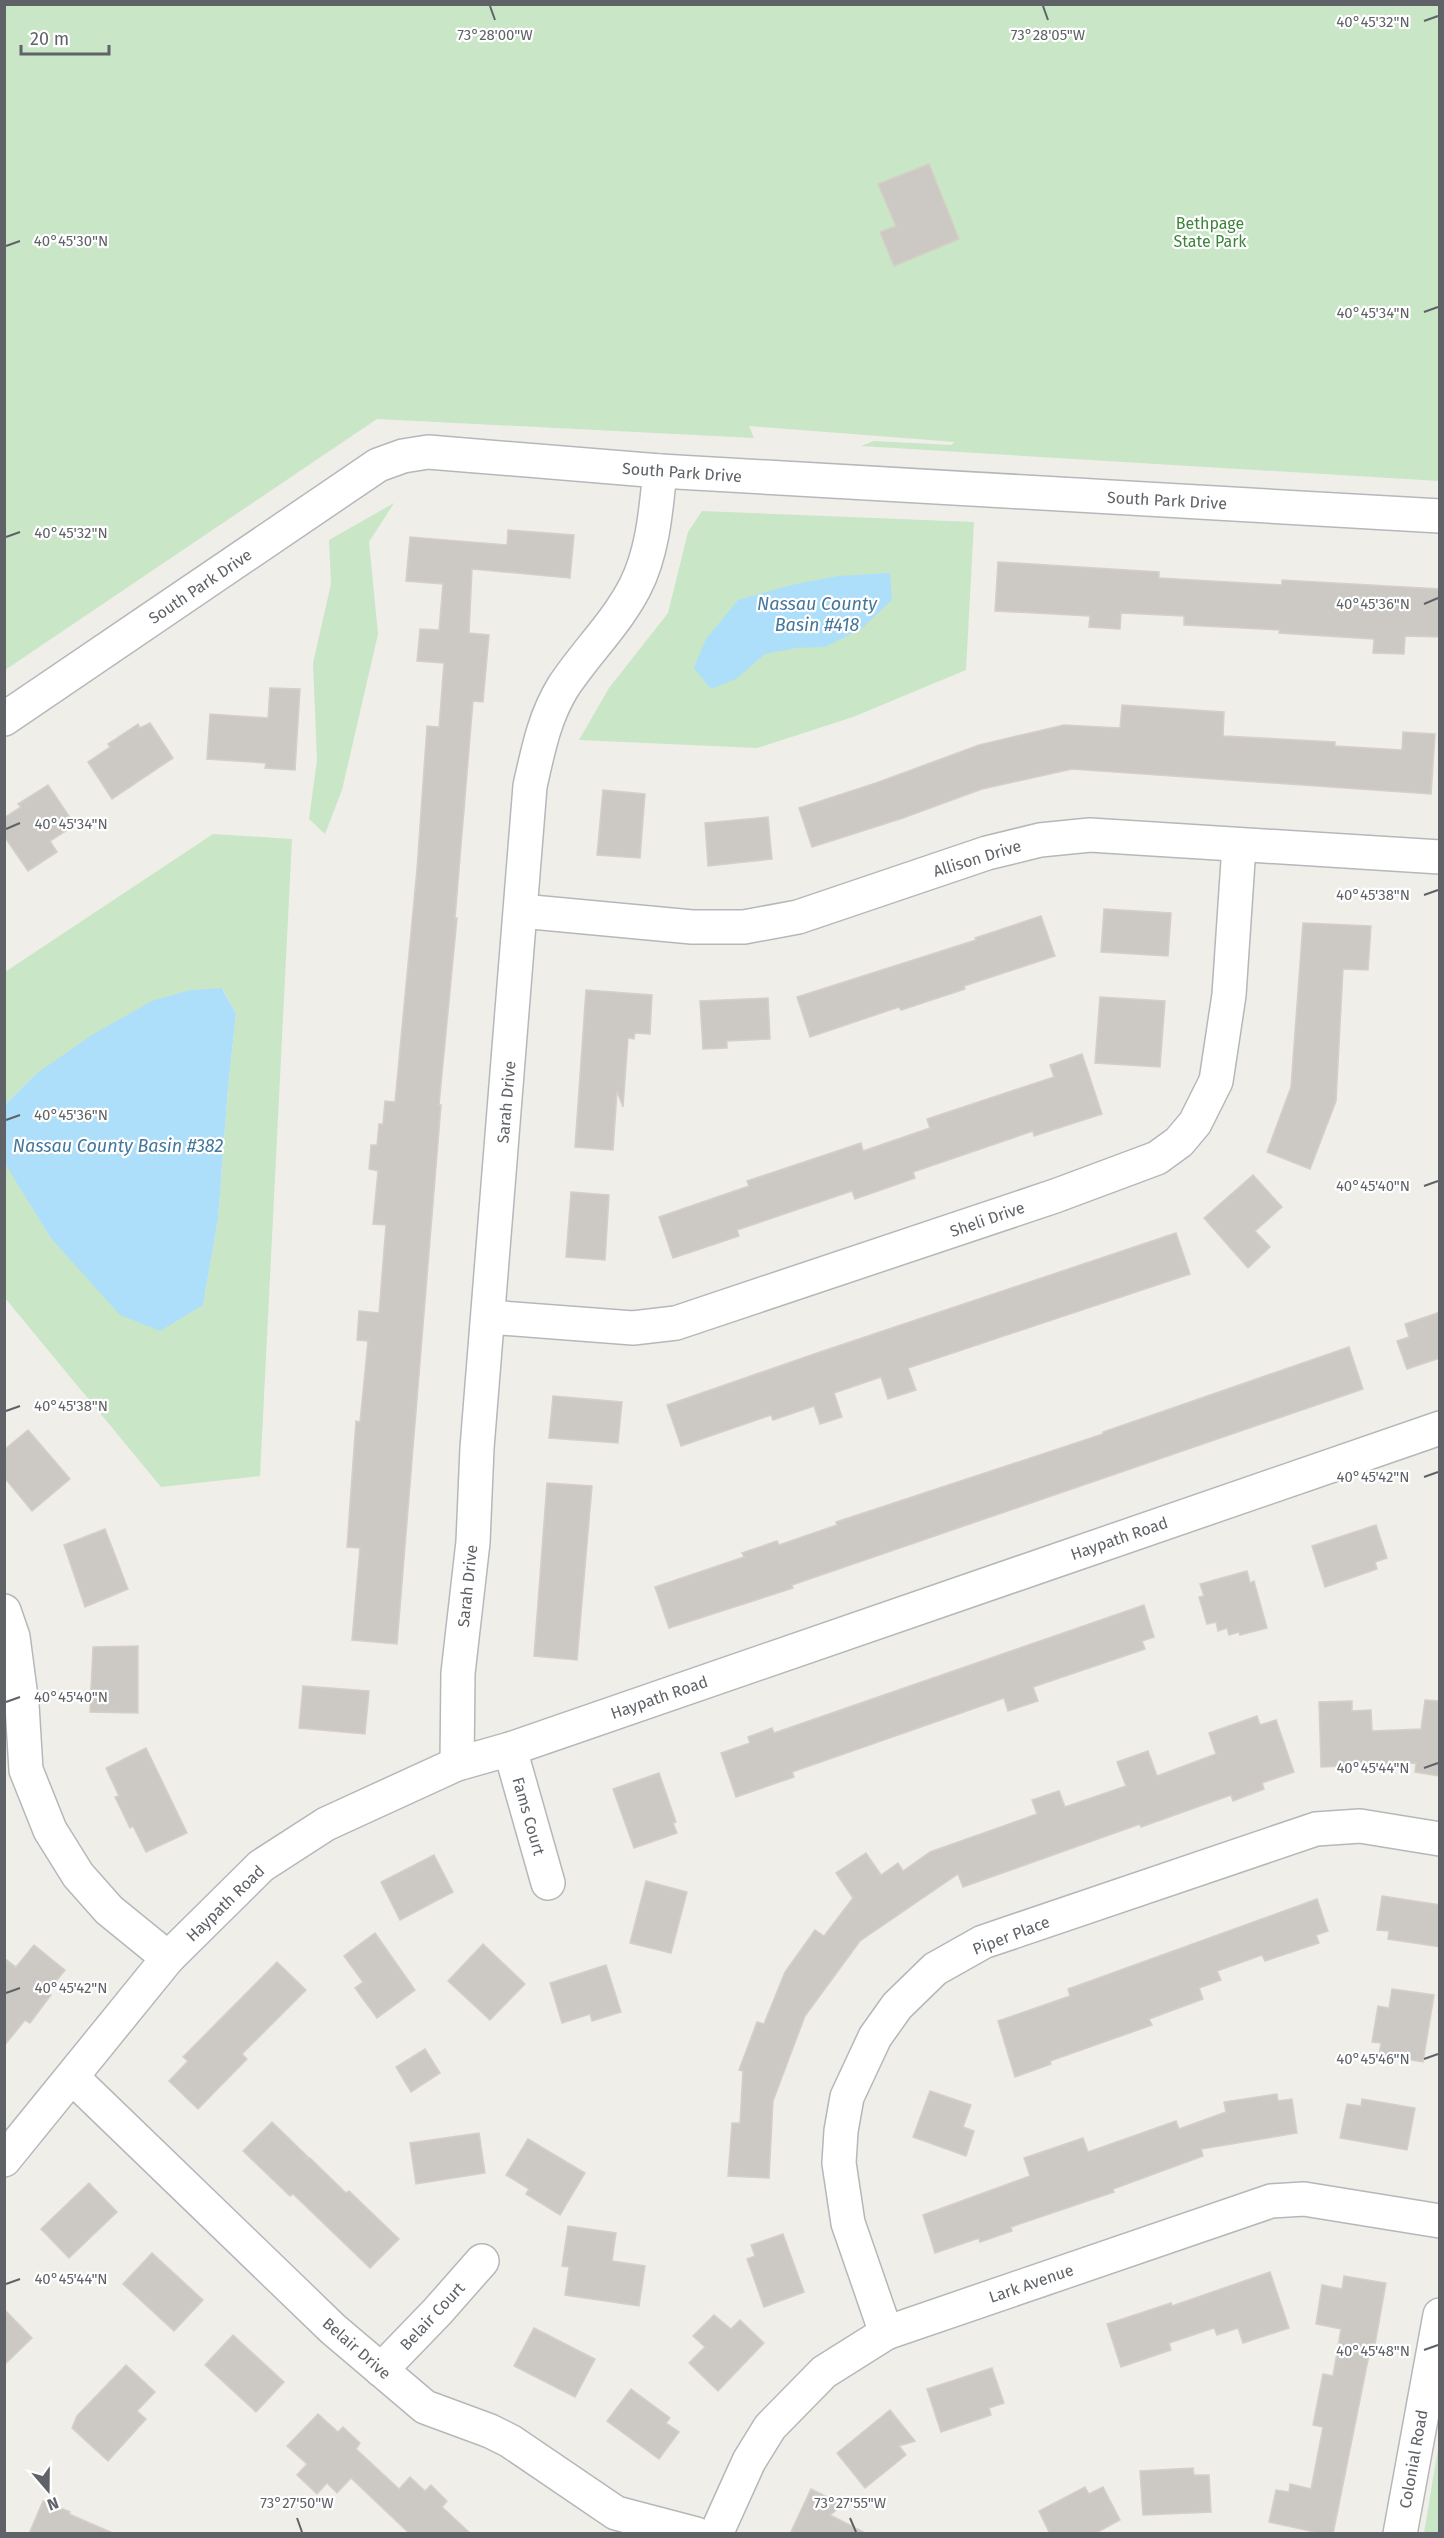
<svg xmlns="http://www.w3.org/2000/svg" width="1444" height="2538" font-family="'Fira Sans',sans-serif">
	<style>
		.green { fill: #c9e6c6 }
		.water { fill: #addffb }
		.building { fill: #ccc9c4; stroke: #d5cfc6; stroke-width: 1.5 }
		.lines { fill: none; stroke-linecap: round; stroke-linejoin: round }
		.minor-casing { stroke: #b5b8bb; stroke-width: 36 }
		.minor { stroke: #fff; stroke-width: 33 }
		.ticks { fill: none; stroke: #5f6367; stroke-width: 2 }
		.labels { text-anchor: middle; stroke-width: 4.5; stroke-linejoin: round; paint-order: stroke }
		.park-label { font-size: 16px; fill: #3d833a; stroke: #fff }
		.street-label { font-size: 16px; fill: #5f6367; stroke: #fff }
		.water-label { font-size: 18px; font-style: italic; fill: #43769c; stroke: #fff }
		.ticks-label { font-size: 15px; text-anchor: middle; fill: #5f6367; stroke: #fff; stroke-width: 4.5; stroke-linejoin: round; paint-order: stroke }
	</style>
	<rect width="100%" height="100%" fill="#f0eee8"/>
	<g class="green">
		<path d="M 4,5 L 1439,5 L 1439,481 L 861,446 L 874,441 L 951,445 L 955,442 L 749,426 L 754,438 L 377,419 L 5,670 Z"/>
		<path d="M 394,503 L 369,542 L 378,634 L 342,790 L 325,834 L 309,819 L 317,760 L 313,663 L 331,584 L 329,540 Z"/>
		<path d="M 702,511 L 974,522 L 966,670 L 853,717 L 757,748 L 579,740 L 609,688 L 668,613 L 688,532 Z"/>
		<path d="M 213,834 L 292,839 L 260,1476 L 161,1487 L 5,1298 L 4,1160 L 50,1237 L 203,1305 L 218,1219 L 228,1088 L 236,1014 L 223,989 L 190,990 L 36,1074 L 5,1105 L 5,972 Z"/>
		<path d="M 1439,2443 L 1439,2533 L 1424,2533 Z"/>
	</g>
	<g class="water">
		<path d="M 890,573 L 892,600 L 861,629 L 825,647 L 796,648 L 765,654 L 736,679 L 711,689 L 694,668 L 706,639 L 738,600 L 792,585 L 838,576 Z"/>
		<path d="M 222,988 L 236,1014 L 228,1088 L 218,1219 L 203,1305 L 160,1331 L 120,1315 L 50,1237 L 6,1165 L 5,1105 L 36,1074 L 92,1035 L 152,1001 L 190,990 Z"/>
	</g>
	<g class="building">
		<path d="M 929,164 L 959,239 L 894,266 L 880,232 L 896,226 L 878,184 Z"/>
		<path d="M 508,530 L 574,535 L 570,578 L 472,569 L 469,633 L 489,635 L 483,702 L 473,701 L 455,918 L 457,918 L 439,1105 L 441,1105 L 397,1644 L 352,1640 L 360,1548 L 347,1547 L 356,1421 L 360,1422 L 368,1341 L 357,1340 L 359,1311 L 379,1313 L 386,1225 L 373,1224 L 378,1171 L 369,1169 L 371,1145 L 377,1145 L 379,1124 L 383,1124 L 385,1101 L 395,1102 L 417,869 L 427,726 L 439,727 L 444,663 L 417,661 L 420,629 L 439,630 L 443,584 L 406,581 L 410,537 L 507,545 Z"/>
		<path d="M 998,562 L 1159,572 L 1159,578 L 1282,585 L 1282,580 L 1440,589 L 1440,637 L 1405,636 L 1404,654 L 1373,653 L 1374,639 L 1279,633 L 1280,630 L 1184,625 L 1184,616 L 1121,613 L 1120,629 L 1089,627 L 1090,616 L 995,611 Z"/>
		<path d="M 270,688 L 300,689 L 295,770 L 265,768 L 266,763 L 207,759 L 210,714 L 268,718 Z"/>
		<path d="M 1122,705 L 1224,712 L 1223,736 L 1335,742 L 1335,746 L 1402,750 L 1403,732 L 1435,734 L 1431,794 L 1072,769 L 982,789 L 903,818 L 812,847 L 799,808 L 876,783 L 979,745 L 1064,725 L 1120,728 Z"/>
		<path d="M 150,723 L 173,758 L 112,799 L 88,762 L 110,747 L 108,744 L 138,724 L 140,728 Z"/>
		<path d="M 48,785 L 75,825 L 50,841 L 57,852 L 28,871 L 4,836 L 4,818 L 21,807 L 18,804 Z"/>
		<path d="M 603,790 L 645,794 L 640,858 L 597,855 Z"/>
		<path d="M 768,817 L 772,859 L 708,866 L 705,823 Z"/>
		<path d="M 1104,909 L 1171,913 L 1168,956 L 1101,952 Z"/>
		<path d="M 1041,916 L 1055,956 L 964,986 L 965,989 L 901,1010 L 899,1007 L 810,1037 L 797,997 L 976,940 L 975,938 Z"/>
		<path d="M 1303,923 L 1371,926 L 1368,970 L 1343,969 L 1336,1101 L 1310,1169 L 1267,1152 L 1291,1087 Z"/>
		<path d="M 586,990 L 652,995 L 650,1034 L 635,1033 L 634,1039 L 628,1038 L 623,1107 L 617,1091 L 613,1150 L 575,1147 Z"/>
		<path d="M 1100,997 L 1165,1001 L 1160,1067 L 1095,1063 Z"/>
		<path d="M 768,998 L 770,1039 L 727,1041 L 727,1048 L 703,1049 L 700,1001 Z"/>
		<path d="M 1082,1054 L 1102,1114 L 1034,1136 L 1033,1131 L 913,1172 L 915,1178 L 855,1199 L 852,1191 L 737,1230 L 739,1236 L 673,1258 L 659,1217 L 749,1186 L 747,1181 L 861,1143 L 863,1151 L 930,1128 L 927,1119 L 1054,1077 L 1050,1065 Z"/>
		<path d="M 1253,1175 L 1282,1207 L 1255,1231 L 1270,1247 L 1248,1268 L 1204,1218 Z"/>
		<path d="M 571,1192 L 609,1195 L 605,1260 L 566,1257 Z"/>
		<path d="M 1176,1233 L 1190,1274 L 908,1368 L 916,1390 L 888,1399 L 881,1377 L 834,1393 L 842,1417 L 820,1424 L 814,1406 L 773,1420 L 771,1415 L 681,1446 L 667,1405 L 820,1352 Z"/>
		<path d="M 1440,1312 L 1440,1358 L 1407,1369 L 1397,1341 L 1409,1337 L 1405,1324 Z"/>
		<path d="M 1349,1347 L 1363,1389 L 792,1585 L 793,1588 L 669,1628 L 655,1587 L 744,1557 L 742,1553 L 777,1541 L 779,1545 L 837,1525 L 836,1522 L 1103,1434 L 1103,1432 Z"/>
		<path d="M 553,1396 L 622,1402 L 618,1443 L 549,1438 Z"/>
		<path d="M 28,1430 L 70,1479 L 32,1511 L 4,1477 L 4,1450 Z"/>
		<path d="M 547,1483 L 592,1486 L 577,1660 L 534,1656 Z"/>
		<path d="M 1376,1525 L 1387,1558 L 1375,1562 L 1377,1569 L 1325,1587 L 1312,1546 Z"/>
		<path d="M 105,1529 L 128,1589 L 85,1607 L 64,1545 Z"/>
		<path d="M 1247,1571 L 1250,1583 L 1254,1581 L 1267,1628 L 1240,1635 L 1239,1632 L 1229,1635 L 1227,1628 L 1218,1631 L 1216,1622 L 1207,1624 L 1199,1597 L 1204,1596 L 1200,1584 Z"/>
		<path d="M 1144,1605 L 1154,1637 L 1142,1641 L 1145,1649 L 1033,1687 L 1038,1701 L 1008,1711 L 1004,1698 L 792,1772 L 794,1777 L 736,1797 L 721,1753 L 750,1743 L 748,1737 L 772,1728 L 774,1733 Z"/>
		<path d="M 138,1646 L 138,1713 L 90,1712 L 93,1647 Z"/>
		<path d="M 303,1686 L 369,1691 L 365,1734 L 299,1728 Z"/>
		<path d="M 1425,1700 L 1440,1701 L 1440,1776 L 1415,1772 L 1416,1763 L 1321,1767 L 1319,1702 L 1352,1701 L 1352,1711 L 1371,1710 L 1372,1731 L 1421,1729 Z"/>
		<path d="M 1257,1716 L 1260,1725 L 1276,1720 L 1294,1772 L 1262,1783 L 1264,1789 L 1233,1801 L 1231,1795 L 1141,1827 L 1140,1824 L 963,1887 L 958,1874 L 860,1941 L 805,2016 L 773,2101 L 769,2178 L 728,2176 L 732,2123 L 740,2123 L 743,2071 L 739,2070 L 757,2022 L 764,2024 L 785,1972 L 815,1930 L 824,1936 L 853,1898 L 836,1873 L 866,1853 L 881,1875 L 898,1863 L 903,1871 L 930,1852 L 1037,1814 L 1032,1800 L 1059,1791 L 1065,1807 L 1126,1786 L 1117,1762 L 1148,1751 L 1157,1776 L 1216,1754 L 1209,1733 Z"/>
		<path d="M 146,1748 L 187,1833 L 146,1852 L 133,1826 L 130,1828 L 115,1797 L 119,1796 L 106,1768 Z"/>
		<path d="M 659,1773 L 676,1822 L 673,1823 L 677,1833 L 634,1848 L 613,1789 Z"/>
		<path d="M 434,1855 L 453,1892 L 400,1920 L 381,1882 Z"/>
		<path d="M 646,1881 L 687,1892 L 671,1953 L 630,1943 Z"/>
		<path d="M 1382,1896 L 1440,1905 L 1440,1947 L 1388,1939 L 1389,1931 L 1377,1930 Z"/>
		<path d="M 1317,1899 L 1328,1931 L 1316,1935 L 1319,1943 L 1265,1961 L 1262,1955 L 1217,1971 L 1221,1980 L 1199,1988 L 1203,1999 L 1149,2019 L 1152,2025 L 1050,2061 L 1051,2064 L 1015,2077 L 998,2021 L 1070,1996 L 1068,1989 Z"/>
		<path d="M 375,1933 L 415,1990 L 377,2018 L 355,1988 L 363,1982 L 344,1956 Z"/>
		<path d="M 483,1944 L 525,1984 L 490,2020 L 448,1981 Z"/>
		<path d="M 34,1945 L 65,1970 L 47,1992 L 51,1995 L 30,2023 L 25,2020 L 4,2046 L 4,1958 L 16,1967 Z"/>
		<path d="M 277,1962 L 306,1990 L 242,2054 L 247,2059 L 198,2109 L 169,2081 L 188,2061 L 183,2057 Z"/>
		<path d="M 606,1965 L 621,2012 L 592,2021 L 590,2014 L 562,2023 L 550,1983 Z"/>
		<path d="M 1392,1989 L 1434,1995 L 1423,2062 L 1379,2055 L 1381,2043 L 1372,2042 L 1378,2006 L 1389,2008 Z"/>
		<path d="M 425,2049 L 440,2073 L 411,2092 L 396,2067 Z"/>
		<path d="M 930,2091 L 971,2105 L 963,2127 L 974,2131 L 966,2156 L 913,2137 Z"/>
		<path d="M 1277,2094 L 1278,2101 L 1292,2099 L 1297,2133 L 1201,2149 L 1203,2156 L 1113,2189 L 1114,2192 L 1011,2227 L 1012,2231 L 980,2242 L 979,2238 L 935,2253 L 923,2215 L 1030,2176 L 1024,2158 L 1083,2138 L 1088,2152 L 1176,2121 L 1179,2129 L 1226,2112 L 1224,2102 Z"/>
		<path d="M 1362,2099 L 1415,2108 L 1407,2150 L 1340,2138 L 1347,2104 L 1361,2106 Z"/>
		<path d="M 272,2122 L 308,2157 L 304,2159 L 310,2158 L 346,2193 L 349,2191 L 399,2239 L 370,2268 L 293,2194 L 290,2196 L 243,2151 Z"/>
		<path d="M 479,2133 L 485,2173 L 416,2184 L 410,2143 Z"/>
		<path d="M 528,2139 L 585,2173 L 560,2215 L 526,2194 L 529,2189 L 506,2175 Z"/>
		<path d="M 89,2183 L 117,2212 L 69,2258 L 41,2229 Z"/>
		<path d="M 568,2226 L 616,2233 L 612,2261 L 645,2266 L 639,2306 L 565,2295 L 569,2267 L 562,2266 Z"/>
		<path d="M 783,2234 L 804,2292 L 764,2307 L 747,2259 L 755,2256 L 751,2245 Z"/>
		<path d="M 152,2253 L 203,2300 L 174,2331 L 123,2284 Z"/>
		<path d="M 1270,2272 L 1289,2328 L 1243,2343 L 1238,2328 L 1217,2335 L 1214,2328 L 1169,2343 L 1171,2350 L 1121,2367 L 1107,2324 L 1171,2303 L 1172,2306 Z"/>
		<path d="M 1344,2276 L 1386,2283 L 1374,2350 L 1370,2350 L 1333,2534 L 1324,2534 L 1269,2522 L 1276,2490 L 1289,2492 L 1290,2484 L 1311,2489 L 1323,2427 L 1313,2425 L 1323,2374 L 1333,2376 L 1341,2329 L 1316,2324 L 1322,2285 L 1342,2289 Z"/>
		<path d="M 4,2309 L 32,2338 L 4,2365 Z"/>
		<path d="M 714,2315 L 731,2329 L 740,2320 L 764,2343 L 718,2391 L 689,2363 L 705,2347 L 693,2336 Z"/>
		<path d="M 534,2328 L 595,2359 L 575,2397 L 514,2366 Z"/>
		<path d="M 233,2335 L 284,2382 L 256,2412 L 205,2365 Z"/>
		<path d="M 126,2365 L 155,2392 L 137,2411 L 146,2419 L 108,2461 L 72,2428 L 77,2416 Z"/>
		<path d="M 992,2368 L 1004,2403 L 989,2408 L 991,2415 L 941,2432 L 927,2389 Z"/>
		<path d="M 631,2389 L 670,2418 L 666,2423 L 679,2432 L 659,2459 L 607,2421 Z"/>
		<path d="M 890,2410 L 915,2441 L 899,2446 L 906,2455 L 865,2488 L 837,2453 Z"/>
		<path d="M 318,2414 L 338,2432 L 343,2427 L 360,2443 L 356,2449 L 399,2489 L 410,2477 L 425,2491 L 431,2485 L 447,2501 L 442,2507 L 471,2534 L 410,2534 L 351,2478 L 337,2493 L 327,2483 L 317,2494 L 297,2475 L 307,2464 L 287,2446 Z"/>
		<path d="M 1193,2468 L 1194,2475 L 1209,2475 L 1211,2512 L 1143,2515 L 1140,2471 Z"/>
		<path d="M 1085,2487 L 1089,2494 L 1103,2487 L 1120,2520 L 1094,2534 L 1050,2534 L 1039,2511 Z"/>
		<path d="M 811,2489 L 843,2505 L 830,2515 L 867,2534 L 790,2534 Z"/>
		<path d="M 43,2501 L 70,2512 L 69,2514 L 115,2534 L 29,2534 Z"/>
	</g>
	<g class="lines">
		<g class="minor-casing">
			<g id="minor">
				<path d="M 4,719 L 378,465 L 403,456 L 428,452 L 660,471 L 1440,516"/>
				<path d="M 521,911 L 692,927 L 744,927 L 798,917 L 987,853 L 1040,840 L 1090,835 L 1440,857"/>
				<path d="M 489,1317 L 633,1328 L 676,1323 L 1055,1196 L 1157,1158 L 1179,1142 L 1195,1123 L 1216,1081 L 1229,995 L 1239,846"/>
				<path d="M 4,1611 L 13,1637 L 22,1705 L 26,1770 L 50,1830 L 78,1875 L 109,1910 L 168,1958"/>
				<path d="M 510,1749 L 548,1883"/>
				<path d="M 457,1764 L 458,1673 L 473,1542 L 477,1448 L 530,786 C 538,751 544,718 563,687 C 586,652 616,624 635,587 C 653,552 656,509 660,471"/>
				<path d="M 73,2078 L 333,2329 L 425,2407 L 490,2431 L 510,2441 L 616,2513 L 696,2534"/>
				<path d="M 4,2160 L 168,1958 L 261,1866 L 326,1824 L 457,1764 L 510,1749 L 1440,1428"/>
				<path d="M 886,2333 L 848,2223 L 839,2163 L 841,2131 L 847,2097 L 875,2037 L 897,2006 L 935,1969 L 983,1942 L 1316,1829 L 1360,1826 L 1440,1839"/>
				<path d="M 381,2370 L 437,2312 L 482,2261"/>
				<path d="M 716,2534 L 749,2461 L 770,2427 L 824,2372 L 886,2333 L 1271,2201 L 1304,2199 L 1440,2221"/>
				<path d="M 1400,2534 L 1440,2315"/>
			</g>
		</g>
		<use href="#minor" class="minor"/>
	</g>
	<path class="ticks" d="M 490,6 L 495,20M 1043,6 L 1048,20M 1424,21 L 1438,16M 6,246 L 20,241M 1424,312 L 1438,307M 6,537 L 20,532M 1424,604 L 1438,598M 6,829 L 20,823M 1424,895 L 1438,890M 6,1120 L 20,1115M 1424,1186 L 1438,1181M 6,1411 L 20,1406M 1424,1477 L 1438,1472M 6,1702 L 20,1697M 1424,1768 L 1438,1763M 6,1993 L 20,1988M 1424,2059 L 1438,2054M 6,2284 L 20,2279M 1424,2350 L 1438,2345M 297,2518 L 302,2532M 850,2518 L 856,2532"/>
	<g class="labels">
		<g class="park-label">
			<text x="1210" y="229">Bethpage<tspan x="1210" dy="18">State Park</tspan></text>
		</g>
		<g class="street-label">
			<text transform="translate(682 472) rotate(4)" y="6">South Park Drive</text>
			<text transform="translate(1167 500) rotate(3)" y="6">South Park Drive</text>
			<text transform="translate(200 586) rotate(-34)" y="6">South Park Drive</text>
			<text transform="translate(977 858) rotate(-17)" y="6">Allison Drive</text>
			<text transform="translate(506 1102) rotate(-85)" y="6">Sarah Drive</text>
			<text transform="translate(987 1219) rotate(-19)" y="6">Sheli Drive</text>
			<text transform="translate(1119 1538) rotate(-19)" y="6">Haypath Road</text>
			<text transform="translate(467 1586) rotate(-84)" y="6">Sarah Drive</text>
			<text transform="translate(659 1697) rotate(-19)" y="6">Haypath Road</text>
			<text transform="translate(529 1816) rotate(74)" y="6">Fams Court</text>
			<text transform="translate(225 1903) rotate(-44)" y="6">Haypath Road</text>
			<text transform="translate(1011 1935) rotate(-21)" y="6">Piper Place</text>
			<text transform="translate(1031 2283) rotate(-19)" y="6">Lark Avenue</text>
			<text transform="translate(432 2316) rotate(-47)" y="6">Belair Court</text>
			<text transform="translate(357 2348) rotate(41)" y="6">Belair Drive</text>
			<text transform="translate(1413 2459) rotate(-80)" y="6">Colonial Road</text>
		</g>
		<g class="water-label">
			<text x="817" y="610">Nassau County<tspan x="817" dy="21">Basin #418</tspan></text>
			<text x="118" y="1152">Nassau County Basin #382</text>
		</g>
	</g>
	<g class="ticks-label">
		<text x="1373" y="27">40°45'32"N</text>
		<text x="1048" y="40">73°28'05"W</text>
		<text x="495" y="40">73°28'00"W</text>
		<text x="71" y="246">40°45'30"N</text>
		<text x="1373" y="318">40°45'34"N</text>
		<text x="71" y="538">40°45'32"N</text>
		<text x="1373" y="609">40°45'36"N</text>
		<text x="71" y="829">40°45'34"N</text>
		<text x="1373" y="900">40°45'38"N</text>
		<text x="71" y="1120">40°45'36"N</text>
		<text x="1373" y="1191">40°45'40"N</text>
		<text x="71" y="1411">40°45'38"N</text>
		<text x="1373" y="1482">40°45'42"N</text>
		<text x="71" y="1702">40°45'40"N</text>
		<text x="1373" y="1773">40°45'44"N</text>
		<text x="71" y="1993">40°45'42"N</text>
		<text x="1373" y="2064">40°45'46"N</text>
		<text x="71" y="2284">40°45'44"N</text>
		<text x="1373" y="2356">40°45'48"N</text>
		<text x="297" y="2508">73°27'50"W</text>
		<text x="850" y="2508">73°27'55"W</text>
	</g>
	<rect width="1444" height="2538" fill="none" stroke="#5f6367" stroke-width="12"/>
	<g transform="translate(48 2490) rotate(160)" stroke="#ffffff" stroke-width="4.5" paint-order="stroke">
	<path d="M0-4.5L10 22L0 15L-10 22Z" fill="#5f6367"/>
	<text y="-9" font-size="16" font-weight="bold" text-anchor="middle" fill="#5f6367">N</text>
	</g>
	<path d="M21 45v9h88v-9" fill="none" stroke="#5f6367" stroke-width="3"/>
	<text x="30" y="45" font-size="18" fill="#5f6367" stroke="#ffffff" stroke-width="4.5" paint-order="stroke">20 m</text>
</svg>
